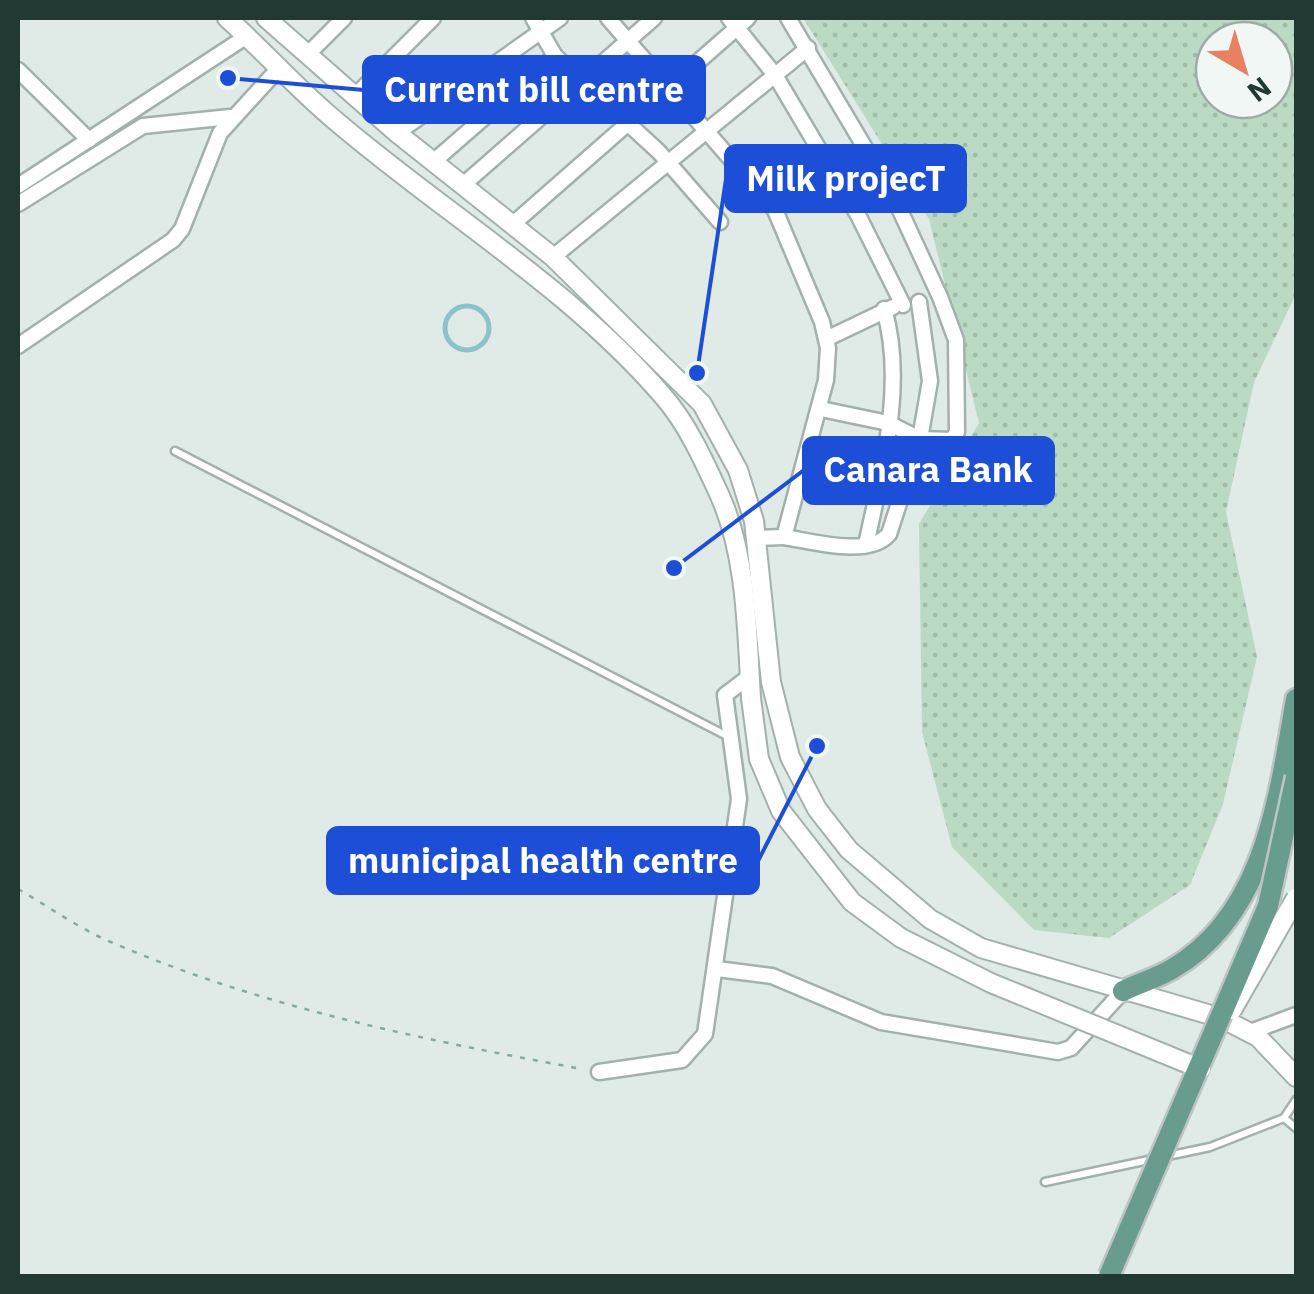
<svg xmlns="http://www.w3.org/2000/svg" width="1314" height="1294" font-family="'IBM Plex Sans',sans-serif">
	<style>
		.grass { fill: url(#grass-dots); fill-rule: evenodd }
		.lines { fill: none; stroke-linecap: round; stroke-linejoin: round }
		.stream { stroke: #8cc2cb; stroke-width: 5 }
		.service-casing { stroke: #a3b1ad; stroke-width: 11 }
		.minor-casing { stroke: #a3b1ad; stroke-width: 19 }
		.tertiary-casing { stroke: #a3b1ad; stroke-width: 22 }
		.primary-casing { stroke: #bdc4c2; stroke-width: 25 }
		.path { stroke: #83ab9e; stroke-width: 2.5; stroke-dasharray: 5 8; stroke-linecap: butt }
		.service { stroke: #fff; stroke-width: 6 }
		.minor { stroke: #fff; stroke-width: 14 }
		.tertiary { stroke: #fff; stroke-width: 18 }
		.primary { stroke: #689c8f; stroke-width: 20 }
		.tertiary-bridge-casing { stroke: #a3b1ad; stroke-width: 22; stroke-linecap: butt }
		.primary-bridge-casing { stroke: #bdc4c2; stroke-width: 25; stroke-linecap: butt }
		.tertiary-bridge { stroke: #fff; stroke-width: 18 }
		.primary-bridge { stroke: #689c8f; stroke-width: 20 }
		.leader { fill: none; stroke: #1d4ed8; stroke-width: 4 }
		.callout-dot { fill: #1d4ed8; stroke: #f0f7f4; stroke-width: 4 }
		.callout { fill: #1d4ed8; stroke: #1d4ed8; stroke-width: 4 }
		.callout-label { font-size: 35px; text-anchor: middle; font-weight: bold; fill: #fff }
	</style>
	<defs>
		<pattern id="grass-dots" width="8" height="8" patternUnits="userSpaceOnUse" patternTransform="scale(2.5)"><rect width="8" height="8" fill="#badac3"/><path d="M2 2h.1M6 6h.1" fill="none" stroke="#a0bca8" stroke-width="1.8" stroke-linecap="round"/></pattern>
	</defs>
	<rect width="100%" height="100%" fill="#e0eae6"/>
	<path class="grass" d="M 803,18 L 1296,18 L 1296,294 L 1254,382 L 1226,512 L 1257,657 L 1223,804 L 1190,885 L 1109,938 L 1034,930 L 952,847 L 922,732 L 919,524 L 979,423 L 929,219 ZM 1214,40 L 1274,40 L 1274,100 L 1214,100 Z"/>
	<g class="lines">
		<circle class="stream" cx="467" cy="328" r="22"/>
		<g class="service-casing">
			<g id="service">
				<path d="M 175,451 L 729,737"/>
				<path d="M 1284,1118 L 1296,1128"/>
				<path d="M 1045,1182 L 1210,1147 L 1284,1118 L 1296,1100"/>
			</g>
		</g>
		<g class="minor-casing">
			<g id="minor">
				<path d="M 533,18 L 555,56 L 659,152 L 720,222"/>
				<path d="M 608,18 L 775,210 L 822,322 L 828,348 L 826,380 L 784,537 L 756,538"/>
				<path d="M 729,18 L 775,75 L 859,217 L 903,305"/>
				<path d="M 788,18 L 893,195 L 940,297 L 956,340 L 957,432 L 952,440 L 920,439 L 888,423 L 821,409"/>
				<path d="M 308,54 L 344,18"/>
				<path d="M 18,70 L 89,140"/>
				<path d="M 354,97 L 433,18"/>
				<path d="M 397,133 L 560,18"/>
				<path d="M 433,162 L 555,56"/>
				<path d="M 463,185 L 654,18"/>
				<path d="M 18,186 L 247,36"/>
				<path d="M 18,204 L 143,126 L 230,117"/>
				<path d="M 775,210 L 835,174"/>
				<path d="M 513,224 L 748,18"/>
				<path d="M 553,257 L 808,48"/>
				<path d="M 826,339 L 893,307"/>
				<path d="M 18,346 L 173,240 L 182,229 L 220,133 L 280,67"/>
				<path d="M 784,537 C 811,541 869,558 889,534 L 920,439 L 930,381 L 919,302"/>
				<path d="M 866,545 C 882,470 906,384 884,309"/>
				<path d="M 717,969 L 772,976 L 881,1022 L 1058,1052 L 1071,1048 L 1123,991"/>
				<path d="M 1250,1032 L 1296,1015"/>
				<path d="M 599,1072 L 682,1060 L 705,1034 L 739,799 L 725,695 L 750,676"/>
			</g>
		</g>
		<g class="tertiary-casing">
			<g id="tertiary">
				<path d="M 227,18 C 264,51 298,90 337,122 C 445,214 570,288 663,396 C 687,423 705,463 720,496 C 747,556 747,633 751,698"/>
				<path d="M 266,18 L 397,133 L 553,257 L 702,404 L 738,470 L 754,521 L 771,682 L 790,757 L 817,809 L 849,850 L 930,919 L 981,948 L 1221,1018 L 1258,1037 L 1296,1077"/>
			</g>
		</g>
		<g class="primary-casing">
			<path id="primary" d="M 1123,991 C 1139,983 1157,978 1172,969 C 1266,915 1279,795 1296,699"/>
		</g>
		<path class="path" d="M 18,889 C 46,905 74,925 104,939 C 256,1006 419,1039 582,1069"/>
		<use href="#service" class="service"/>
		<use href="#minor" class="minor"/>
		<use href="#tertiary" class="tertiary"/>
		<use href="#primary" class="primary"/>
		<g class="tertiary-bridge-casing">
			<g id="tertiary-bridge">
				<path d="M 751,698 L 759,759 L 781,811 L 852,902 L 901,938 L 991,983 L 1201,1069"/>
				<path d="M 1232,1010 L 1296,898"/>
			</g>
		</g>
		<g class="primary-bridge-casing">
			<path id="primary-bridge" d="M 1109,1276 L 1268,906 L 1296,777"/>
		</g>
		<use href="#tertiary-bridge" class="tertiary-bridge"/>
		<use href="#primary-bridge" class="primary-bridge"/>
	</g>
	<path class="leader" d="M228 78L364 90M697 373L726 179M674 568L804 470M817 746L758 861"/>
	<g class="callout-dot">
		<circle cx="228" cy="78" r="10"/>
		<circle cx="697" cy="373" r="10"/>
		<circle cx="674" cy="568" r="10"/>
		<circle cx="817" cy="746" r="10"/>
	</g>
	<g class="callout">
		<rect x="364" y="57" width="340" height="65" rx="10"/>
		<rect x="726" y="146" width="239" height="65" rx="10"/>
		<rect x="804" y="438" width="249" height="65" rx="10"/>
		<rect x="328" y="828" width="430" height="65" rx="10"/>
	</g>
	<g class="callout-label">
		<text x="534" y="102">Current bill centre</text>
		<text x="846" y="191">Milk projecT</text>
		<text x="928" y="482">Canara Bank</text>
		<text x="543" y="873">municipal health centre</text>
	</g>
	<rect width="1314" height="1294" fill="none" stroke="#223933" stroke-width="40"/>
	<g transform="translate(1244 70) rotate(142)"><circle r="48" fill="#f0f7f4" stroke="#9eaba7" stroke-width="2.5"/>
	<path d="M0-8L18 38L0 25L-18 38Z" fill="#e78161"/>
	<text y="-15" font-size="28" font-weight="bold" text-anchor="middle" fill="#223933">N</text>
	</g>
</svg>
